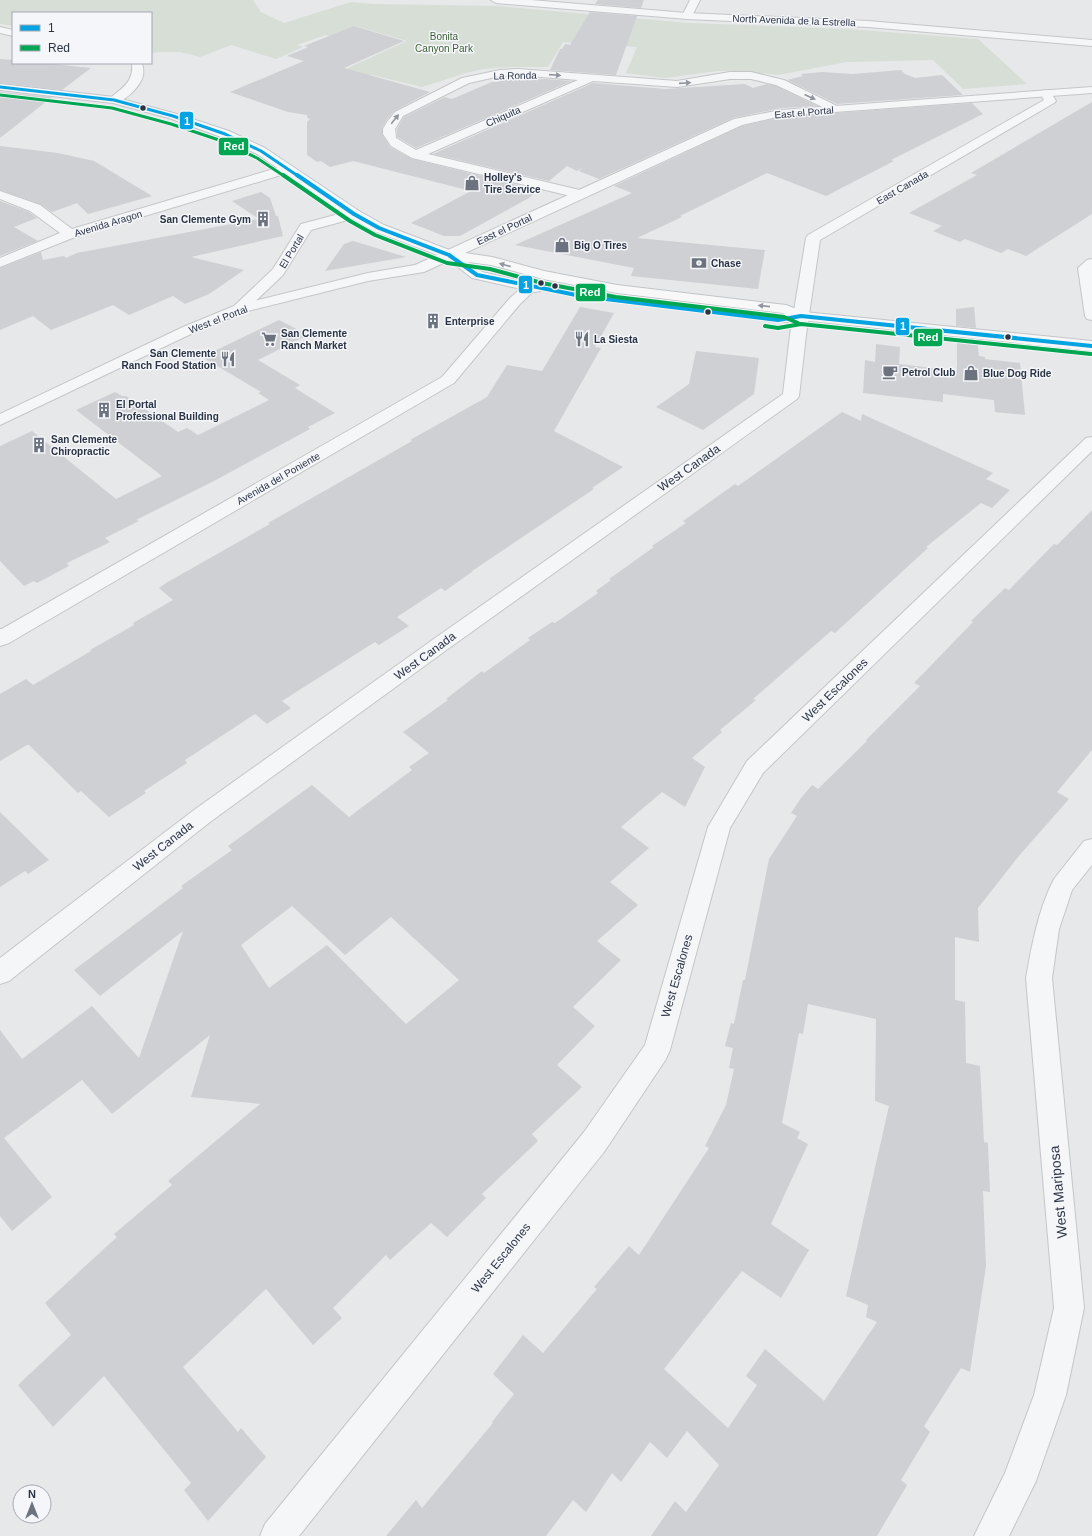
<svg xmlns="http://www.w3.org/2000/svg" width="1092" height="1536" font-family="Arial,sans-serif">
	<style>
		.green { fill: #d6ded6 }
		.building { fill: #ced0d3; fill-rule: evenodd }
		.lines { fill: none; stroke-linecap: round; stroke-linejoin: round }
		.minor-casing { stroke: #c4c6c8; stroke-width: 2 }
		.tertiary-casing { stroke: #c4c6c8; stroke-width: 2 }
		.primary-casing { stroke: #c2c5c8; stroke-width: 2 }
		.minor { fill: #f5f6f7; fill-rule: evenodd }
		.tertiary { fill: #f5f6f7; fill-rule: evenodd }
		.primary { fill: #f8f8f8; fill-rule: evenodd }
		.bus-1-far1-casing { stroke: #f4f6f9; stroke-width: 4.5 }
		.bus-1-casing { stroke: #f4f6f9; stroke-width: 6 }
		.bus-2-far1-casing { stroke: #f4f6f9; stroke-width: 4.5 }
		.bus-2-casing { stroke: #f4f6f9; stroke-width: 6 }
		.bus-1-far1 { stroke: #04a3e1; stroke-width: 3 }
		.bus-1 { stroke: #04a3e1; stroke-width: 4 }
		.bus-2-far1 { stroke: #00a651; stroke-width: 3 }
		.bus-2 { stroke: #00a651; stroke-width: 4 }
		.oneway { fill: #90959e }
		.oneway2 { fill: #92969e }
		.bus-dot { fill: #2b3445; stroke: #f4f6f9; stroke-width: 1.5 }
		.labels { text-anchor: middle; stroke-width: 3; stroke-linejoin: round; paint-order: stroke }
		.far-street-label { font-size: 10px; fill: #2b3445; stroke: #f4f6f9 }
		.far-park-label { font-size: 10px; fill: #3f6138; stroke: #f4f6f9 }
		.far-poi-label { font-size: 10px; font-weight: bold; fill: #2b3445; stroke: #f4f6f9; text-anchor: start }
		.street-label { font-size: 12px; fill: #2b3445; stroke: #f4f6f9 }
		.near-street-label { font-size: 14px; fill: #2b3445; stroke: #f4f6f9 }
		.line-badge { stroke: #f4f6f9; stroke-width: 1.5 }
		.badge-label { font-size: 11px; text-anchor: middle; font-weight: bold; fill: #fff }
	</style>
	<rect width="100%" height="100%" fill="#e6e8ea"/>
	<path class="green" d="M 0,0 L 253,0 L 261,12 L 284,23 L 351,2 L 372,4 L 498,6 L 689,23 L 848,29 L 978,39 L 1027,84 L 963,89 L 933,60 L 847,62 L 778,75 L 740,71 L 718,71 L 665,78 L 626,73 L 637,47 L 563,42 L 548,67 L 511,67 L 483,69 L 466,73 L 422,87 L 372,75 L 349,85 L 337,73 L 407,41 L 356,26 L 330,36 L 326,35 L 297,45 L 303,47 L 276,59 L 231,45 L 200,57 L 180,52 L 162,52 L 151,53 L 151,13 L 13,13 L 13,26 L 0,24 Z"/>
	<g class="building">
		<path d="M 598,0 L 644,0 L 641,8 L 595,4 Z"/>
		<path d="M 590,12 L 637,16 L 616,75 L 550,70 L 560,49 L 562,49 L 565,44 L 570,45 Z"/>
		<path d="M 354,26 L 404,41 L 344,68 L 430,92 L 394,111 L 386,121 L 382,128 L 382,134 L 390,147 L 412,159 L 538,190 L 529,198 L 460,236 L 444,236 L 411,223 L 471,191 L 353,161 L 330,167 L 321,161 L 317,162 L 307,155 L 307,122 L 310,119 L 307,118 L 307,115 L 288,112 L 230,92 L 304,61 L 287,56 L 308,47 L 304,46 Z"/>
		<path d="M 0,59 L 13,60 L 13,63 L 44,63 L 91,68 L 62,90 L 0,83 Z"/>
		<path d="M 901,70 L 905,74 L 915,78 L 942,75 L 963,95 L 837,104 L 787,80 L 803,76 L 801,74 L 822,72 L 853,74 Z"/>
		<path d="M 545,79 L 572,81 L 416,148 L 397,137 L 397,129 L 404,117 L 445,97 L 452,99 L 492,82 L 497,82 L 504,80 Z"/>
		<path d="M 593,83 L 666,89 L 745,84 L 753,88 L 767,84 L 776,86 L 817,106 L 781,108 L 733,118 L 599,179 L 579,171 L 583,167 L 577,171 L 567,166 L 549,181 L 433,154 Z"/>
		<path d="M 0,92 L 52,97 L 0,138 Z"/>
		<path d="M 1092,102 L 1092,214 L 1026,256 L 1008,249 L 1001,253 L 965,239 L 960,242 L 933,231 L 942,226 L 909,213 L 977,175 L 971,173 Z"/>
		<path d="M 972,103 L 983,114 L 891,160 L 894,161 L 826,196 L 767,173 L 680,216 L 682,217 L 637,238 L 765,250 L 758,289 L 631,276 L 634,268 L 515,245 L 632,193 L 614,186 L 742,126 L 781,117 Z"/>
		<path d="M 0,146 L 58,153 L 94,161 L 152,196 L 88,214 L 77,203 L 52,212 L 40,204 L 0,190 Z"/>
		<path d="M 261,192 L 270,198 L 276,216 L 278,216 L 283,236 L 191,257 L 244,270 L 209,294 L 185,304 L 173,296 L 129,315 L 113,305 L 51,330 L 33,316 L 0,330 L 0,268 L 41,252 L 43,260 L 64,256 L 66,258 L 77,253 L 259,219 L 232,201 Z"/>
		<path d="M 0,201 L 29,212 L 37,218 L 14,227 L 38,241 L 0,256 Z"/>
		<path d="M 353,241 L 406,257 L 325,271 L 344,244 Z"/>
		<path d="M 580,307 L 614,313 L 595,347 L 601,348 L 554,431 L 623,467 L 592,488 L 594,489 L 472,571 L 473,571 L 445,591 L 441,588 L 397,617 L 409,626 L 379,645 L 375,642 L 282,701 L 291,708 L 267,724 L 255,714 L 185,760 L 187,763 L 144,791 L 146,793 L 109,817 L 81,791 L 78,793 L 29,745 L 27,745 L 0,761 L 0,694 L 26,679 L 33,685 L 91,651 L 90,650 L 134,625 L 133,623 L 173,600 L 159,588 L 166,583 L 270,524 L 268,523 L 412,441 L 410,440 L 487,397 L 507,365 L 542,371 Z"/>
		<path d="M 974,307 L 976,328 L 956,326 L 956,309 Z"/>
		<path d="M 279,320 L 308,335 L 258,360 L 300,385 L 295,388 L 335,413 L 308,427 L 310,429 L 214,481 L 136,520 L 139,521 L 105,538 L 110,542 L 67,563 L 69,566 L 37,583 L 34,581 L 24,586 L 0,561 L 0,446 L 32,431 L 116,499 L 162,476 L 76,410 L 115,392 L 122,396 L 126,396 L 178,432 L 187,428 L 198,435 L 269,400 L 258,393 L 261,392 L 202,357 Z"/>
		<path d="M 957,338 L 977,340 L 979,356 L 985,357 L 985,359 L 1020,363 L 1025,415 L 995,412 L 994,400 L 943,394 L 943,402 L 863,393 L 865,360 L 875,362 L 876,344 L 900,347 L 899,364 L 957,371 Z"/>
		<path d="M 696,351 L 759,358 L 754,394 L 703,430 L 656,407 L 689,384 Z"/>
		<path d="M 842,412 L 861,421 L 862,414 L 993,473 L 986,479 L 1010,490 L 992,508 L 981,503 L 926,547 L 928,548 L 835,633 L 831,631 L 753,699 L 756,700 L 720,730 L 722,732 L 692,758 L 705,767 L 685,807 L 662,792 L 621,827 L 649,848 L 610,882 L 638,905 L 597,941 L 621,960 L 573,1007 L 595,1026 L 557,1065 L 582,1087 L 532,1134 L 538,1141 L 482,1194 L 486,1198 L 447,1237 L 431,1223 L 390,1260 L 386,1255 L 333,1308 L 342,1318 L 313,1345 L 266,1289 L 183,1367 L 238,1432 L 241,1428 L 266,1457 L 208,1521 L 184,1490 L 191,1483 L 104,1376 L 53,1427 L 18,1385 L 71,1335 L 45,1303 L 117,1237 L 114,1234 L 172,1185 L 168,1181 L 260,1104 L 191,1097 L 210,1035 L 112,1114 L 82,1080 L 4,1138 L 52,1197 L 12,1231 L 0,1216 L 0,1030 L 22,1059 L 92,1006 L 139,1058 L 183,931 L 100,996 L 74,970 L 183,888 L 181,886 L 232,850 L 228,846 L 312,785 L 349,817 L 412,770 L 409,767 L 429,753 L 403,732 L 448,700 L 446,699 L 482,671 L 484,673 L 530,640 L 528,638 L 552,622 L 555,623 L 598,593 L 596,591 L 611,580 L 609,579 L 654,547 L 652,546 L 686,523 L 683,521 L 735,484 L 738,486 ZM 292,906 L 345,955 L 391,917 L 459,980 L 406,1024 L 327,945 L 269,988 L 241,945 Z"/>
		<path d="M 1092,510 L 1092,750 L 1057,792 L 1069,799 L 1018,857 L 978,908 L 979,942 L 955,937 L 955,1000 L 965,1002 L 966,1063 L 980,1066 L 984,1142 L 988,1143 L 990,1192 L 983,1191 L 986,1266 L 970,1372 L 961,1368 L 924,1426 L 930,1432 L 901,1480 L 907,1485 L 877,1536 L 651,1536 L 675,1501 L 686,1512 L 719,1465 L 687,1431 L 667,1458 L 650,1442 L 621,1482 L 612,1473 L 586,1512 L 573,1500 L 546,1536 L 386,1536 L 416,1500 L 422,1508 L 493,1423 L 492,1422 L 514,1394 L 493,1374 L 523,1335 L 543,1353 L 597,1289 L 594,1287 L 629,1246 L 639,1255 L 709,1148 L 705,1146 L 726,1105 L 734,1069 L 729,1068 L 733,1048 L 725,1046 L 731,1023 L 734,1024 L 743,980 L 745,980 L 769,859 L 797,816 L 791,813 L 801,798 L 812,785 L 818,789 L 867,741 L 866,740 L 920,686 L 914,683 L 973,622 L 971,621 L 1005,588 L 1009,590 L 1054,544 L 1057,545 ZM 808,1004 L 876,1019 L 875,1101 L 889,1106 L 846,1296 L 868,1305 L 866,1317 L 877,1322 L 824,1401 L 765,1349 L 746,1376 L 757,1385 L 728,1428 L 664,1369 L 742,1271 L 781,1298 L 809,1250 L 771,1224 L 808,1144 L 797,1138 L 800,1132 L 782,1123 L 799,1033 L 803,1034 Z"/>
		<path d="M 0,812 L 49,860 L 28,874 L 25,871 L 0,887 Z"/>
	</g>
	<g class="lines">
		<g class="minor-casing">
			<g id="minor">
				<path d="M 690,0 L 700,0 L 691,18 L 683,18 L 682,16 Z"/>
				<path d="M 518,69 L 677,81 L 730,72 L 751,72 L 784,80 L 839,107 L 841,109 L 839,111 L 831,111 L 776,85 L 751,79 L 730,79 L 677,87 L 593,81 L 428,154 L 584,191 L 585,194 L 584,197 L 579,198 L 412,158 L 391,146 L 383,134 L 383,129 L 387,122 L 395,112 L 462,78 L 500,70 ZM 518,75 L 578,80 L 416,150 L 396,138 L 395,129 L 403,116 L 469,83 L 500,76 Z"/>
				<path d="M 1046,90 L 1050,91 L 1056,101 L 1054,103 L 820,240 L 806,335 L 799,396 L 797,399 L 452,646 L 210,822 L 9,981 L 0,984 L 0,958 L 194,810 L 438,636 L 783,394 L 790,335 L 806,238 L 808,235 L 1044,100 L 1040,93 L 1042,91 Z"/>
				<path d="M 287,165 L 291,166 L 293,169 L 291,172 L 75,237 L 0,267 L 0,258 L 60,233 L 30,211 L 0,199 L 0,191 L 40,205 L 72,229 Z"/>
				<path d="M 354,210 L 359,211 L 361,214 L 359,217 L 311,230 L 283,275 L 244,312 L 239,313 L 234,312 L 232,309 L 234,306 L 273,269 L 301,224 Z"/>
				<path d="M 1092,259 L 1092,320 L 1087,319 L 1085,316 L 1078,268 L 1087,260 Z"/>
				<path d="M 531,283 L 536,284 L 538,287 L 520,304 L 454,383 L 9,643 L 0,644 L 0,630 L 442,377 L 510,298 L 526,284 Z"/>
				<path d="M 1092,839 L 1092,865 L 1072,890 L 1059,929 L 1052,978 L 1084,1308 L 1066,1395 L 1036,1481 L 1009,1536 L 974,1536 L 1005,1473 L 1034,1395 L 1054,1308 L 1026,978 C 1032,944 1038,910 1054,879 L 1084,841 Z"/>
			</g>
		</g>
		<g class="tertiary-casing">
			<g id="tertiary">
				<path d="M 491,0 L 531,0 L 687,13 L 868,21 L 1092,40 L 1092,46 L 868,27 L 687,19 L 496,3 Z"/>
				<path d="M 0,27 L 13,30 L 13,36 L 0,33 Z"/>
				<path d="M 132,63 L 142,63 C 143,67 144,71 143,76 C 140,87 122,106 110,102 L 108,100 L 110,98 C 123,88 134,81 132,63 Z"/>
				<path d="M 1092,87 L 1092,93 L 781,116 L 742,125 L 424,272 L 368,281 L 244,312 L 193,333 L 0,425 L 0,414 L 183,327 L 234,306 L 368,273 L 415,265 L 734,119 L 781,110 Z"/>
				<path d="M 1092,437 L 1092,451 L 763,773 L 730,828 L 670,1050 L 666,1059 L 604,1152 L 299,1536 L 260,1536 L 265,1524 L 584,1132 L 645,1045 L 708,827 L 747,761 L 1086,438 Z"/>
				<path d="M 0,629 L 7,631 L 12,638 L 9,643 L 0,646 Z"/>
			</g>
		</g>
		<g class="primary-casing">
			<path id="primary" d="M 0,84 L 114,97 L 177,114 L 229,131 L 265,148 L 359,211 L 384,225 L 452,251 L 492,257 L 544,271 L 617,285 L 786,305 L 804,312 L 1092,341 L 1092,351 L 801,320 L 787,322 L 782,321 L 780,318 L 782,315 L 785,314 L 783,313 L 617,293 L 543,279 L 491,265 L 468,262 L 482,272 L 540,285 L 542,288 L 540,291 L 535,292 L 477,279 L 472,278 L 448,259 L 374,231 L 349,217 L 257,154 L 221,137 L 169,118 L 113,103 L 0,90 Z"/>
		</g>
		<use href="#minor" class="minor"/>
		<use href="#tertiary" class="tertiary"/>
		<use href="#primary" class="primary"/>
		<g class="bus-1-far1-casing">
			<path id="bus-1-far1" d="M 0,87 L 114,100 L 173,116 L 225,134 L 261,151 L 298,176"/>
		</g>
		<g class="bus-1-casing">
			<path id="bus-1" d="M 297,175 L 354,214 L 379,228 L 449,255 L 477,275 L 581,296 L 778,320 L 801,316 L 1092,346"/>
		</g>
		<g class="bus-2-far1-casing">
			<path id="bus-2-far1" d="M 0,95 L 112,108 L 171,124 L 222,141 L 257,158 L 284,176"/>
		</g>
		<g class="bus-2-casing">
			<g id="bus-2">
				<path d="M 283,175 L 350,221 L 375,235 L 447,263 L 490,269 L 542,283 L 616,297 L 784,317 L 798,323"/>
				<path d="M 765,326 L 778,328 L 801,324 L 1091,354"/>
			</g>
		</g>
		<use href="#bus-1-far1" class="bus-1-far1"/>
		<use href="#bus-1" class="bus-1"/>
		<use href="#bus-2-far1" class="bus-2-far1"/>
		<use href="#bus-2" class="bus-2"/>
	</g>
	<defs><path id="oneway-solid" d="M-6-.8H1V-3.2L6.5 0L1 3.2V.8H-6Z"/></defs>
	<g class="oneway">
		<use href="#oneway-solid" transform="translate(555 75) rotate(4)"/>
		<use href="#oneway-solid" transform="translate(685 83) rotate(-4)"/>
		<use href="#oneway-solid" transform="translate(810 97) rotate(24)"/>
		<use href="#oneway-solid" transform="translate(395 119) rotate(-51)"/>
	</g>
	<g class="oneway2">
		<use href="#oneway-solid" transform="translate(505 265) rotate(-165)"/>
		<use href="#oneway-solid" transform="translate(764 306) rotate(-174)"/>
	</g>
	<defs>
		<g id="shop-bare" transform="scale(1.2)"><path d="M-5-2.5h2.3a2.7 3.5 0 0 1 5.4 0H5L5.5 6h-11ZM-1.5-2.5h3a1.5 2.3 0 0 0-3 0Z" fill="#6c737f" stroke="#f4f6f9" stroke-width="2.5" paint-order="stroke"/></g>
		<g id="building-bare" transform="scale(1.2)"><path d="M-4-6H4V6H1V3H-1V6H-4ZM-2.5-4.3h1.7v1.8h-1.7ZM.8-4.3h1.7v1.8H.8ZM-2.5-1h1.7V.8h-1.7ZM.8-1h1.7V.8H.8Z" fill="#6c737f" stroke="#f4f6f9" stroke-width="2.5" paint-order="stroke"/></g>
		<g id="bank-bare" transform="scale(1.2)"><path d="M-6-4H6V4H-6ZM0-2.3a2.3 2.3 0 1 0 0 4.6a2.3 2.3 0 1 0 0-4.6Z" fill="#6c737f" stroke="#f4f6f9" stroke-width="2.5" paint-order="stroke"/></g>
		<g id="supermarket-bare" transform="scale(1.2)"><path d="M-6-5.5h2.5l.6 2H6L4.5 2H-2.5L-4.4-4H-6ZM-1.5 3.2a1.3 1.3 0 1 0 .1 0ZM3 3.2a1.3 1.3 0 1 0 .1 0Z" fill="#6c737f" stroke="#f4f6f9" stroke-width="2.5" paint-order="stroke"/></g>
		<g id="restaurant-bare" transform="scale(1.2)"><path d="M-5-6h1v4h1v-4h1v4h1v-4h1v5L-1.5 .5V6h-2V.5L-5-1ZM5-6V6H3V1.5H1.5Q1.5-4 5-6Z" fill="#6c737f" stroke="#f4f6f9" stroke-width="2.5" paint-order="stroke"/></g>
		<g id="cafe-bare" transform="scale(1.2)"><path d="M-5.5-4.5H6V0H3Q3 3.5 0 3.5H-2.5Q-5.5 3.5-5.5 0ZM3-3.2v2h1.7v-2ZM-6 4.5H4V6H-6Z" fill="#6c737f" stroke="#f4f6f9" stroke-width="2.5" paint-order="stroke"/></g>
	</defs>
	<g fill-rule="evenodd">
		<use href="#shop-bare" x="472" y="183"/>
		<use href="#building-bare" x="263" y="219"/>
		<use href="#shop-bare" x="562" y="245"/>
		<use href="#bank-bare" x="699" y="263"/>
		<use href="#building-bare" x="433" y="321"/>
		<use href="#supermarket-bare" x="269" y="339"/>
		<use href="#restaurant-bare" x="582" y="339"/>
		<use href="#restaurant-bare" x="228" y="359"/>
		<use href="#cafe-bare" x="890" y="372"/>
		<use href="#shop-bare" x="971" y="373"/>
		<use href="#building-bare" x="104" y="410"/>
		<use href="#building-bare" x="39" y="445"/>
	</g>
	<g class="bus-dot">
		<circle cx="143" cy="108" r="3.5"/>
		<circle cx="541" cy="283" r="3.5"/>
		<circle cx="555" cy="286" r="3.5"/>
		<circle cx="708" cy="312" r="3.5"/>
		<circle cx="1008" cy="337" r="3.5"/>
	</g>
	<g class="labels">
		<g class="far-street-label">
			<text transform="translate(794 20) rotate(2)" y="4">North Avenida de la Estrella</text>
			<text transform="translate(515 75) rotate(-1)" y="4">La Ronda</text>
			<text transform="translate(804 112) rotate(-5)" y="4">East el Portal</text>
			<text transform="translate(503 116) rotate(-24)" y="4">Chiquita</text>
			<text transform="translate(902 187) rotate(-30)" y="4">East Canada</text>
			<text transform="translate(108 223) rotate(-17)" y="4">Avenida Aragon</text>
			<text transform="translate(504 229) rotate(-25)" y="4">East el Portal</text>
			<text transform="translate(291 251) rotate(-59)" y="4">El Portal</text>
			<text transform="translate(218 319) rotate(-21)" y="4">West el Portal</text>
			<text transform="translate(278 478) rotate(-30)" y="4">Avenida del Poniente</text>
		</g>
		<g class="far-park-label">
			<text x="444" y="40">Bonita<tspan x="444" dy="12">Canyon Park</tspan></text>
		</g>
		<g class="far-poi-label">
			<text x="484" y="181">Holley's<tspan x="484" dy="12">Tire Service</tspan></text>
			<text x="251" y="223" text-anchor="end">San Clemente Gym</text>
			<text x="574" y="249">Big O Tires</text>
			<text x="711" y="267">Chase</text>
			<text x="445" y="325">Enterprise</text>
			<text x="281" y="337">San Clemente<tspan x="281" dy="12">Ranch Market</tspan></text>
			<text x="594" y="343">La Siesta</text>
			<text x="216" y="357" text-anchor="end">San Clemente<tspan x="216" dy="12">Ranch Food Station</tspan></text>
			<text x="902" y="376">Petrol Club</text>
			<text x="983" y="377">Blue Dog Ride</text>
			<text x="116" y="408">El Portal<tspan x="116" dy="12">Professional Building</tspan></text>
			<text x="51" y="443">San Clemente<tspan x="51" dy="12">Chiropractic</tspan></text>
		</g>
		<g class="street-label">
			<text transform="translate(689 468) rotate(-35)" y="4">West Canada</text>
			<text transform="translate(425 656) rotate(-36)" y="4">West Canada</text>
			<text transform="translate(835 690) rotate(-44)" y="4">West Escalones</text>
			<text transform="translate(163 846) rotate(-38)" y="4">West Canada</text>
			<text transform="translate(677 976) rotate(-74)" y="4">West Escalones</text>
			<text transform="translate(501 1258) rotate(-51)" y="4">West Escalones</text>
		</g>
		<g class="near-street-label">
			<text transform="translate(1058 1192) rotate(-95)" y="5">West Mariposa</text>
		</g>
	</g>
	<g class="line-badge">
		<rect x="179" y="111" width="15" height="19" rx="4" fill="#04a3e1"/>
		<rect x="218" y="137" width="31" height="19" rx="4" fill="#00a651"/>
		<rect x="518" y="275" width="15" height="19" rx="4" fill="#04a3e1"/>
		<rect x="575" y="283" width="31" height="19" rx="4" fill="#00a651"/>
		<rect x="895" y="317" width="15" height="19" rx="4" fill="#04a3e1"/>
		<rect x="913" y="328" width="30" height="19" rx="4" fill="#00a651"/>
	</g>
	<g class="badge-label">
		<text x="187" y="125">1</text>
		<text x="234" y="150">Red</text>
		<text x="526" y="289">1</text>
		<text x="590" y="296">Red</text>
		<text x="903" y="330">1</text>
		<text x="928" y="341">Red</text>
	</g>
	<rect x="12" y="12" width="140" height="52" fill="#f4f6f9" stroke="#a4a8b1"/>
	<rect x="20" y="25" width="20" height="6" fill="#04a3e1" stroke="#a4a8b1"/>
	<text x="48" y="32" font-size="12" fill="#2b3445">1</text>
	<rect x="20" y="45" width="20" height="6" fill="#00a651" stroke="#a4a8b1"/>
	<text x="48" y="52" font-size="12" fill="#2b3445">Red</text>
	<g transform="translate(32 1504)"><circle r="19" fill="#f4f6f9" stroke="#a4a8b1"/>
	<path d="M0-3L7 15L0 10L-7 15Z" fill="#6c737f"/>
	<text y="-6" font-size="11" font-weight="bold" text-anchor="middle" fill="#2b3445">N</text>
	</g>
</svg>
